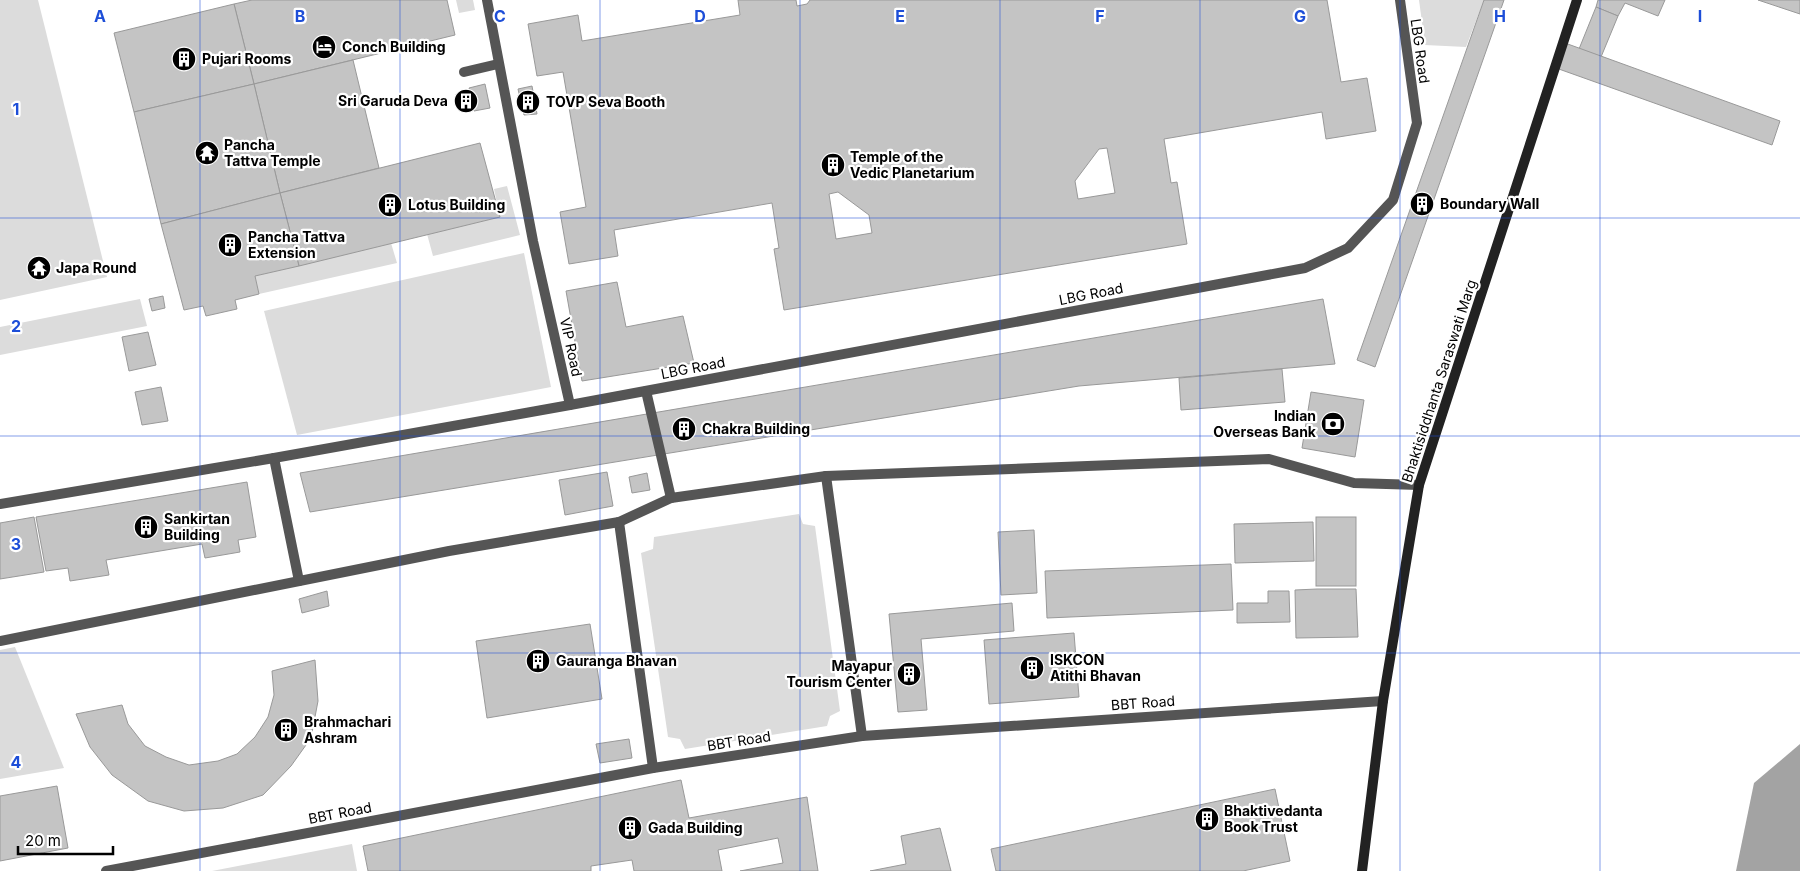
<svg xmlns="http://www.w3.org/2000/svg" width="1800" height="871" font-family="Inter,sans-serif">
	<style>
		.green { fill: #dcdcdc }
		.water { fill: #a3a3a3 }
		.building { fill: #c4c4c4; stroke: #999; fill-rule: evenodd }
		.lines { fill: none; stroke-linecap: round; stroke-linejoin: round }
		.lane { stroke: #555; stroke-width: 10 }
		.street { stroke: #555; stroke-width: 10 }
		.secondary { stroke: #222; stroke-width: 10 }
		.grid { fill: none; stroke: #1d4ed8; stroke-width: 1; stroke-opacity: 0.55 }
		.labels { text-anchor: middle; stroke-width: 4.5; stroke-linejoin: round; paint-order: stroke }
		.poi-label { font-size: 14px; font-weight: bold; fill: #000; stroke: #fff; text-anchor: start }
		.street-label { font-size: 14px; fill: #000; stroke: #fff }
		.grid-label { font-size: 16px; text-anchor: middle; font-weight: bold; fill: #1d4ed8; stroke: #fff; stroke-width: 4.5; stroke-linejoin: round; paint-order: stroke }
	</style>
	<rect width="100%" height="100%" fill="#fff"/>
	<g class="green">
		<path d="M 0,0 L 38,0 L 107,277 L 0,300 Z"/>
		<path d="M 456,0 L 473,0 L 475,10 L 459,13 Z"/>
		<path d="M 1419,0 L 1484,0 L 1466,47 L 1425,45 Z"/>
		<path d="M 507,186 L 520,235 L 433,256 L 427,234 L 500,217 L 494,189 Z"/>
		<path d="M 391,243 L 397,263 L 259,294 L 255,276 Z"/>
		<path d="M 524,253 L 551,387 L 297,435 L 264,311 Z"/>
		<path d="M 140,299 L 147,326 L 0,355 L 0,327 Z"/>
		<path d="M 799,514 L 803,524 L 815,526 L 840,711 L 830,716 L 827,726 L 685,749 L 680,739 L 668,737 L 641,553 L 653,549 L 654,537 Z"/>
		<path d="M 15,647 L 64,768 L 0,779 L 0,650 Z"/>
		<path d="M 352,844 L 357,871 L 212,871 Z"/>
	</g>
	<path class="water" d="M 1800,744 L 1800,871 L 1736,871 L 1754,783 Z"/>
	<g class="building">
		<path d="M 252,0 L 447,0 L 455,35 L 254,84 L 234,4 Z"/>
		<path d="M 738,0 L 796,0 L 797,6 L 807,4 L 810,0 L 1327,0 L 1341,82 L 1367,78 L 1376,131 L 1326,139 L 1322,112 L 1164,139 L 1171,183 L 1177,182 L 1187,244 L 1034,269 L 784,310 L 774,249 L 779,248 L 772,203 L 614,230 L 618,256 L 569,264 L 560,212 L 586,207 L 563,72 L 537,76 L 528,24 L 578,15 L 582,41 L 740,15 ZM 1107,148 L 1115,193 L 1078,199 L 1075,181 L 1099,149 ZM 838,192 L 869,215 L 872,233 L 836,239 L 829,194 Z"/>
		<path d="M 1484,0 L 1504,0 L 1375,367 L 1357,360 Z"/>
		<path d="M 1598,0 L 1665,0 L 1658,16 L 1625,3 L 1618,16 L 1596,7 Z"/>
		<path d="M 1758,0 L 1800,0 L 1800,14 Z"/>
		<path d="M 234,4 L 254,84 L 134,112 L 114,33 Z"/>
		<path d="M 1596,7 L 1618,16 L 1601,57 L 1579,49 Z"/>
		<path d="M 1565,43 L 1780,121 L 1772,145 L 1556,68 Z"/>
		<path d="M 353,60 L 379,168 L 280,193 L 254,84 Z"/>
		<path d="M 254,84 L 280,193 L 161,224 L 134,112 Z"/>
		<path d="M 485,84 L 490,108 L 474,111 L 469,88 Z"/>
		<path d="M 532,86 L 537,114 L 524,115 L 518,89 Z"/>
		<path d="M 467,95 L 470,105 L 465,106 L 462,97 Z"/>
		<path d="M 480,143 L 500,217 L 299,266 L 280,193 Z"/>
		<path d="M 280,193 L 299,266 L 255,276 L 259,294 L 235,300 L 237,309 L 206,316 L 203,306 L 184,310 L 161,224 Z"/>
		<circle cx="39" cy="268" r="8"/>
		<path d="M 617,282 L 626,327 L 683,316 L 694,363 L 582,381 L 566,291 Z"/>
		<path d="M 163,296 L 165,308 L 152,311 L 149,299 Z"/>
		<path d="M 1323,299 L 1335,364 L 1079,386 L 310,512 L 300,473 Z"/>
		<path d="M 148,332 L 156,365 L 129,371 L 122,337 Z"/>
		<path d="M 1282,369 L 1285,402 L 1181,410 L 1179,378 Z"/>
		<path d="M 161,387 L 168,421 L 142,425 L 135,392 Z"/>
		<path d="M 1311,392 L 1364,400 L 1355,457 L 1302,448 Z"/>
		<path d="M 607,472 L 613,506 L 565,515 L 559,480 Z"/>
		<path d="M 647,473 L 650,490 L 632,493 L 629,477 Z"/>
		<path d="M 247,482 L 256,537 L 238,540 L 240,552 L 205,558 L 202,544 L 106,560 L 109,575 L 70,581 L 68,568 L 46,571 L 36,517 Z"/>
		<path d="M 34,517 L 44,572 L 0,579 L 0,523 Z"/>
		<rect x="1316" y="517" width="40" height="69"/>
		<path d="M 1313,522 L 1314,561 L 1235,563 L 1234,524 Z"/>
		<path d="M 1034,530 L 1037,593 L 1001,595 L 998,532 Z"/>
		<path d="M 1231,564 L 1233,610 L 1047,618 L 1045,571 Z"/>
		<path d="M 1317,589 L 1356,589 L 1358,637 L 1296,638 L 1295,590 Z"/>
		<path d="M 327,591 L 329,606 L 302,613 L 299,599 Z"/>
		<path d="M 1268,591 L 1289,591 L 1290,622 L 1237,623 L 1237,603 L 1268,603 Z"/>
		<path d="M 1012,603 L 1014,631 L 921,639 L 927,710 L 898,712 L 889,614 Z"/>
		<path d="M 590,624 L 602,699 L 487,718 L 476,641 Z"/>
		<path d="M 1074,633 L 1079,697 L 989,704 L 984,640 Z"/>
		<path d="M 315,660 L 318,701 L 311,738 L 291,766 L 263,795 L 223,808 L 184,811 L 148,801 L 112,775 L 90,747 L 76,714 L 122,705 L 128,724 L 145,746 L 166,757 L 189,765 L 218,761 L 237,754 L 255,737 L 268,717 L 274,695 L 272,671 Z"/>
		<path d="M 629,739 L 632,758 L 600,763 L 596,744 Z"/>
		<path d="M 681,780 L 689,818 L 807,797 L 818,871 L 740,871 L 783,863 L 778,838 L 718,850 L 722,871 L 634,871 L 632,860 L 591,866 L 591,871 L 368,871 L 363,846 Z"/>
		<path d="M 57,786 L 68,848 L 0,861 L 0,796 Z"/>
		<path d="M 1275,789 L 1290,861 L 1243,871 L 996,871 L 991,849 Z"/>
		<path d="M 940,828 L 951,871 L 870,871 L 906,864 L 901,836 Z"/>
	</g>
	<g class="lines">
		<g class="lane">
			<path d="M 570,405 L 1305,268 L 1348,248 L 1393,200 L 1417,123 L 1400,0"/>
			<path d="M 274,458 L 299,581"/>
			<path d="M 826,476 L 862,736"/>
			<path d="M 0,504 L 274,458 L 570,405 L 533,241 L 487,0"/>
			<path d="M 619,522 L 653,768"/>
			<path d="M 0,641 L 449,551 L 619,522 L 671,498 L 826,476 L 1269,459 L 1354,483 L 1419,485"/>
			<path d="M 106,871 L 653,768 L 862,736 L 1383,701"/>
		</g>
		<g class="street">
			<path d="M 464,72 L 498,64"/>
			<path d="M 646,391 L 671,498"/>
		</g>
		<path class="secondary" d="M 1362,871 L 1383,701 L 1419,485 L 1577,0"/>
	</g>
	<path class="grid" d="M 200,0 L 200,871M 400,0 L 400,871M 600,0 L 600,871M 800,0 L 800,871M 1000,0 L 1000,871M 1200,0 L 1200,871M 1400,0 L 1400,871M 1600,0 L 1600,871M 0,218 L 1800,218M 0,436 L 1800,436M 0,653 L 1800,653"/>
	<defs>
		<g id="hotel-disc" transform="scale(1.25)"><circle r="9.5" fill="#000" stroke="#fff"/><path d="M-6-4.5h1.5V1H6V5H4.5V3h-9V5H-6ZM-4 0a1.8 1.8 0 1 1 3.6 0ZM.5 0V-2.5h3Q6-2.5 6 0Z" fill="#fff"/></g>
		<g id="building-disc" transform="scale(1.25)"><circle r="9.5" fill="#000" stroke="#fff"/><path d="M-4-6H4V6H1V3H-1V6H-4ZM-2.5-4.3h1.7v1.8h-1.7ZM.8-4.3h1.7v1.8H.8ZM-2.5-1h1.7V.8h-1.7ZM.8-1h1.7V.8H.8Z" fill="#fff"/></g>
		<g id="temple-disc" transform="scale(1.25)"><circle r="9.5" fill="#000" stroke="#fff"/><path d="M0-6L5-2H3V0L6.5 2.5H4V6H1.5V3h-3V6H-4V2.5H-6.5L-3 0V-2H-5Z" fill="#fff"/></g>
		<g id="bank-disc" transform="scale(1.25)"><circle r="9.5" fill="#000" stroke="#fff"/><path d="M-6-4H6V4H-6ZM0-2.3a2.3 2.3 0 1 0 0 4.6a2.3 2.3 0 1 0 0-4.6Z" fill="#fff"/></g>
	</defs>
	<g fill-rule="evenodd">
		<use href="#hotel-disc" x="324" y="47"/>
		<use href="#building-disc" x="184" y="59"/>
		<use href="#building-disc" x="466" y="101"/>
		<use href="#building-disc" x="528" y="102"/>
		<use href="#temple-disc" x="207" y="153"/>
		<use href="#building-disc" x="833" y="165"/>
		<use href="#building-disc" x="1422" y="204"/>
		<use href="#building-disc" x="390" y="205"/>
		<use href="#building-disc" x="230" y="245"/>
		<use href="#temple-disc" x="39" y="268"/>
		<use href="#bank-disc" x="1333" y="424"/>
		<use href="#building-disc" x="684" y="429"/>
		<use href="#building-disc" x="146" y="527"/>
		<use href="#building-disc" x="538" y="661"/>
		<use href="#building-disc" x="1032" y="668"/>
		<use href="#building-disc" x="909" y="674"/>
		<use href="#building-disc" x="286" y="730"/>
		<use href="#building-disc" x="1207" y="819"/>
		<use href="#building-disc" x="630" y="828"/>
	</g>
	<g class="labels">
		<g class="poi-label">
			<text x="342" y="52">Conch Building</text>
			<text x="202" y="64">Pujari Rooms</text>
			<text x="448" y="106" text-anchor="end">Sri Garuda Deva</text>
			<text x="546" y="107">TOVP Seva Booth</text>
			<text x="224" y="150">Pancha<tspan x="224" dy="16">Tattva Temple</tspan></text>
			<text x="850" y="162">Temple of the<tspan x="850" dy="16">Vedic Planetarium</tspan></text>
			<text x="1440" y="209">Boundary Wall</text>
			<text x="408" y="210">Lotus Building</text>
			<text x="248" y="242">Pancha Tattva<tspan x="248" dy="16">Extension</tspan></text>
			<text x="56" y="273">Japa Round</text>
			<text x="1316" y="421" text-anchor="end">Indian<tspan x="1316" dy="16">Overseas Bank</tspan></text>
			<text x="702" y="434">Chakra Building</text>
			<text x="164" y="524">Sankirtan<tspan x="164" dy="16">Building</tspan></text>
			<text x="1050" y="665">ISKCON<tspan x="1050" dy="16">Atithi Bhavan</tspan></text>
			<text x="556" y="666">Gauranga Bhavan</text>
			<text x="892" y="671" text-anchor="end">Mayapur<tspan x="892" dy="16">Tourism Center</tspan></text>
			<text x="304" y="727">Brahmachari<tspan x="304" dy="16">Ashram</tspan></text>
			<text x="1224" y="816">Bhaktivedanta<tspan x="1224" dy="16">Book Trust</tspan></text>
			<text x="648" y="833">Gada Building</text>
		</g>
		<g class="street-label">
			<text transform="translate(1420 51) rotate(82)" y="5">LBG Road</text>
			<text transform="translate(1091 294) rotate(-11)" y="5">LBG Road</text>
			<text transform="translate(571 347) rotate(78)" y="5">VIP Road</text>
			<text transform="translate(693 368) rotate(-11)" y="5">LBG Road</text>
			<text transform="translate(1439 381) rotate(-72)" y="5">Bhaktisiddhanta Saraswati Marg</text>
			<text transform="translate(1143 703) rotate(-4)" y="5">BBT Road</text>
			<text transform="translate(739 741) rotate(-9)" y="5">BBT Road</text>
			<text transform="translate(340 813) rotate(-11)" y="5">BBT Road</text>
		</g>
	</g>
	<g class="grid-label">
		<text x="100" y="22">A</text>
		<text x="300" y="22">B</text>
		<text x="500" y="22">C</text>
		<text x="700" y="22">D</text>
		<text x="900" y="22">E</text>
		<text x="1100" y="22">F</text>
		<text x="1300" y="22">G</text>
		<text x="1500" y="22">H</text>
		<text x="1700" y="22">I</text>
		<text x="16" y="115">1</text>
		<text x="16" y="332">2</text>
		<text x="16" y="550">3</text>
		<text x="16" y="768">4</text>
	</g>
	<path d="M18 846v8h95v-8" fill="none" stroke="#000000" stroke-width="2.5"/>
	<text x="25" y="846" font-size="15" fill="#000000" stroke="#ffffff" stroke-width="4" paint-order="stroke">20 m</text>
</svg>
